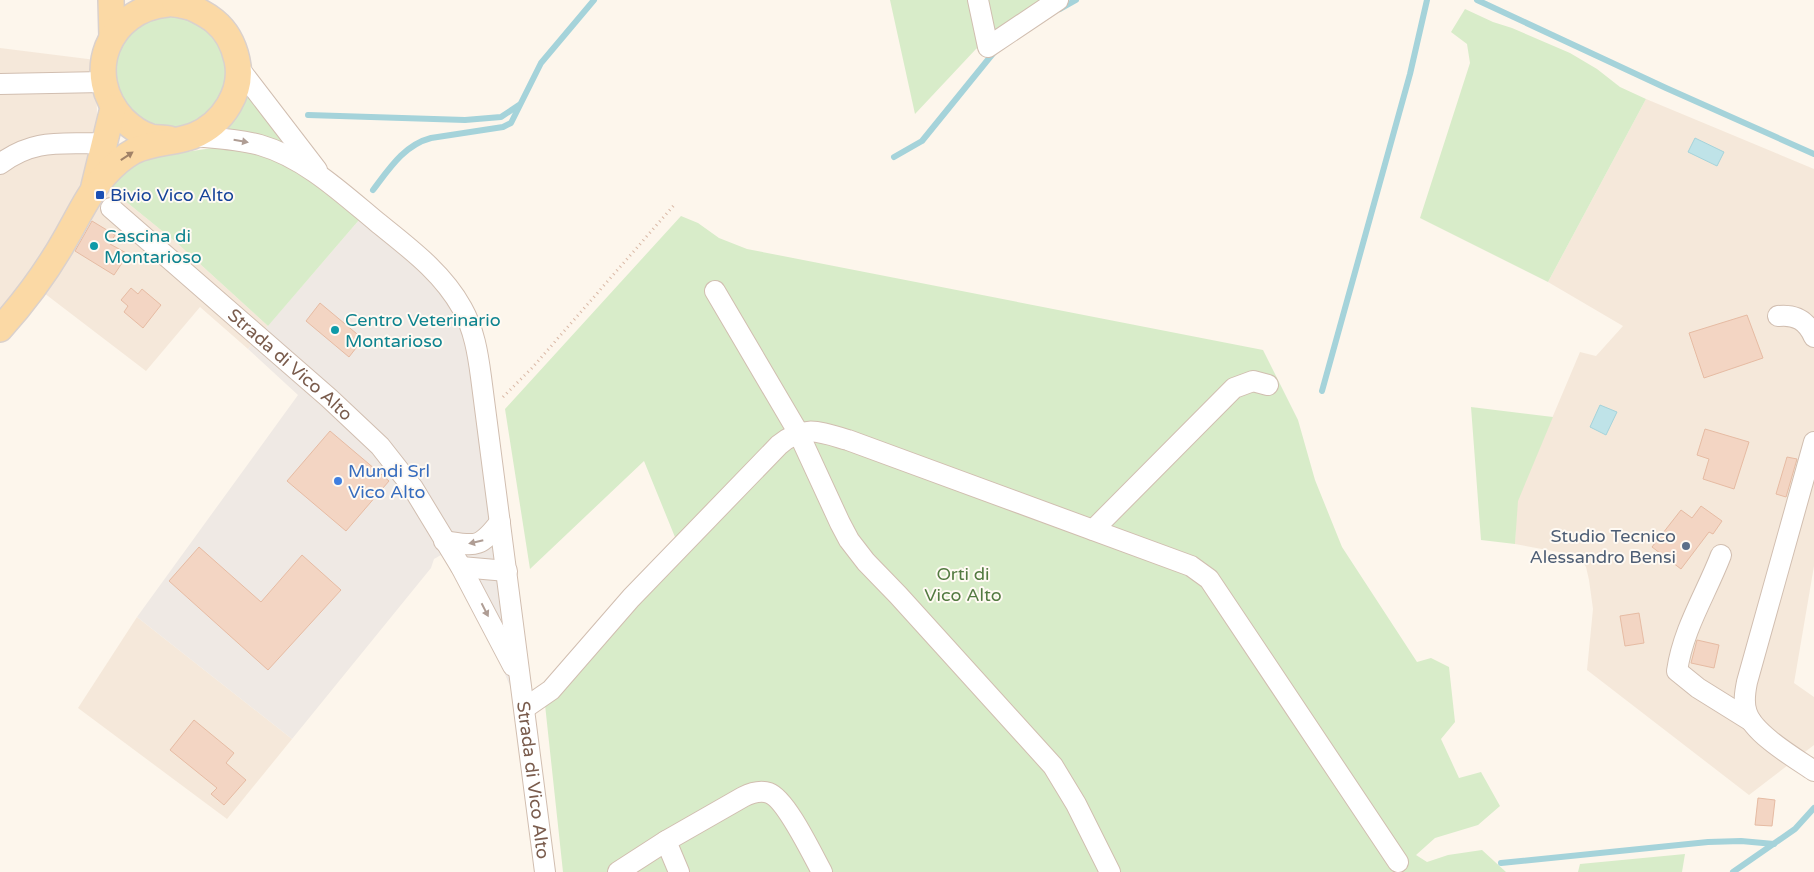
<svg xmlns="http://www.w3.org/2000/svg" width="1814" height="872" font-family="'Varela Round',sans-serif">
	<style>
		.residential { fill: #f5e8da }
		.industrial { fill: #efe9e4 }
		.green { fill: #d8ecc9 }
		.water { fill: #bfe3e8; stroke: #a5d3da }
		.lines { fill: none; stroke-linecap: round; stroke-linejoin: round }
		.stream { stroke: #a5d3da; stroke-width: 6 }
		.building { fill: #f3d5c3; stroke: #e6bba3 }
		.minor-casing { stroke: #d1beb0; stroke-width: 22 }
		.major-casing { stroke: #dad1cd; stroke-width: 28 }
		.path { stroke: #d9b8a5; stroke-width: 3; stroke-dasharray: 1 4; stroke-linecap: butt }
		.minor { stroke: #fff; stroke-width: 20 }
		.major { stroke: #fbd9a5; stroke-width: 25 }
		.oneway { fill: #af9d94 }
		.oneway2 { fill: #a18267 }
		.transit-dot { fill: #1a4fb4; stroke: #fffaf3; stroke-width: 2 }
		.culture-dot { fill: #0f9aa8; stroke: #fffaf3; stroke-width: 2 }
		.shop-dot { fill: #3f7fe0; stroke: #fffaf3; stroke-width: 2 }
		.service-dot { fill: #5c6f8a; stroke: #fffaf3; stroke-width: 2 }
		.labels { text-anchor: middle; stroke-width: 4; stroke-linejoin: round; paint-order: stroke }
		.transit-label { font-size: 18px; fill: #164399; stroke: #fffaf3; text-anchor: start }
		.culture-label { font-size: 18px; fill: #0d838f; stroke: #fffaf3; text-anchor: start }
		.street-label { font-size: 18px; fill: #7a5c4d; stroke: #fffaf3 }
		.shop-label { font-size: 18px; fill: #366cbe; stroke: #fffaf3; text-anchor: start }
		.service-label { font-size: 18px; fill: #4e5e75; stroke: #fffaf3; text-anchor: end }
		.park-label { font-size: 18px; fill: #537a41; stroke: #fffaf3 }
	</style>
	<rect width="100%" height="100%" fill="#fdf6ec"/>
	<g class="residential">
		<path d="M 0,48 L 96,60 L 97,118 L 97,144 L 86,176 L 53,236 L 21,284 L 0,310 Z"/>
		<path d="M 1646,99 L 1814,169 L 1814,566 L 1794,683 L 1814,697 L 1814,745 L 1749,795 L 1587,670 L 1593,609 L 1589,580 L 1586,567 L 1581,559 L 1575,555 L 1515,544 L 1517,501 L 1580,352 L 1596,356 L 1623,326 L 1548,282 Z"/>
		<path d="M 108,187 L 177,243 L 268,326 L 248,349 L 200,307 L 146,371 L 44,293 Z"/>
		<path d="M 137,617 L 292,739 L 227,819 L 78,708 Z"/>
	</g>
	<path class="industrial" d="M 359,220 L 426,276 L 439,291 L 458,321 L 465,341 L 488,489 L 512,691 L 493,645 L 457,576 L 441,555 L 434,559 L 431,568 L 292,739 L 137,617 L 298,395 L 248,349 Z"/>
	<g class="green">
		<path d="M 890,0 L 1043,0 L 976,49 L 915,114 Z"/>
		<path d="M 1465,9 L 1493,22 L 1512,28 L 1570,53 L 1597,69 L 1620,87 L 1646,99 L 1548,282 L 1420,218 L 1470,63 L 1467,44 L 1451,32 Z"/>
		<circle cx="171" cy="72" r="56"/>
		<path d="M 249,90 C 260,113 273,130 290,148 L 226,131 C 237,118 244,106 249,90 Z"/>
		<path d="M 226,146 L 248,149 L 294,168 L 359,220 L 268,326 L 177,243 L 108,187 L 126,169 L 152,157 Z"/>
		<path d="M 681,216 L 698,223 L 719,238 L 747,249 L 1263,350 L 1298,420 L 1315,480 L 1342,547 L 1417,662 L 1431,658 L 1449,667 L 1455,722 L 1441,739 L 1459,778 L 1481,772 L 1500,806 L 1478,825 L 1435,838 L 1416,855 L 1427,862 L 1448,855 L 1482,850 L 1506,872 L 563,872 L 543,686 L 677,542 L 644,461 L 530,569 L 505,409 Z"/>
		<path d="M 1471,407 L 1553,417 L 1518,501 L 1515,544 L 1481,540 Z"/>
		<path d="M 1685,854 L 1682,872 L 1578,872 L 1580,864 Z"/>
	</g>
	<g class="water">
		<path d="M 1695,138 L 1724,152 L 1717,166 L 1688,152 Z"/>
		<path d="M 1600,405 L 1617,412 L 1606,435 L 1590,427 Z"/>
	</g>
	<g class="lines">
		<g class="stream">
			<path d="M 1477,0 L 1666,88 L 1814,154"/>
			<path d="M 1060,9 L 1076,0"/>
			<path d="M 308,115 L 465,120 L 501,117 L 519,105"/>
			<path d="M 894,157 L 922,141 L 995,51"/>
			<path d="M 373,190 C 389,169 404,145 431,138 L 503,127 L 511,123 L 541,63 L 594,0"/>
			<path d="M 1322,391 L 1410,74 L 1427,0"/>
			<path d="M 1501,863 L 1708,842 L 1741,841 L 1774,844"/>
			<path d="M 1733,872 L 1795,829 L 1814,808"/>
		</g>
	</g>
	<g class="building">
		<path d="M 92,221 L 115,235 L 110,244 L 128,254 L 114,275 L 75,251 Z"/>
		<path d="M 131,288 L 138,294 L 142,289 L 161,305 L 143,328 L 124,312 L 128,306 L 121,300 Z"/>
		<path d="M 320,303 L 363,339 L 349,357 L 306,321 Z"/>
		<path d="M 1747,315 L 1763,358 L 1704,378 L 1689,333 Z"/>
		<path d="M 1705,429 L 1749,442 L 1734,489 L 1703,479 L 1709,459 L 1697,455 Z"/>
		<path d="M 330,431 L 389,481 L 346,531 L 287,481 Z"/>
		<path d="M 1787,457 L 1797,459 L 1786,497 L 1776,494 Z"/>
		<path d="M 1701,506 L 1722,521 L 1713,534 L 1709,532 L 1681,569 L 1652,547 L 1681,510 L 1692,518 Z"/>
		<path d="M 199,547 L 261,602 L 302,555 L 341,590 L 268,670 L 169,581 Z"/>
		<path d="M 1639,613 L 1644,643 L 1625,646 L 1620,616 Z"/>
		<path d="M 1697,640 L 1719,645 L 1714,668 L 1691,663 Z"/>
		<path d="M 194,720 L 234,753 L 226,763 L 246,780 L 224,805 L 211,794 L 217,788 L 170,750 Z"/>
		<path d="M 1758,798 L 1775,800 L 1772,826 L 1755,825 Z"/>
	</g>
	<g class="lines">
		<g class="minor-casing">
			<g id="minor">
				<path d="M 978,0 L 988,47 L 1058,0"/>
				<path d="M 238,67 L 317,170"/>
				<path d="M 0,84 L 103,82"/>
				<path id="s1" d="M 193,136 C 215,138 238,139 260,145 C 305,158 342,193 377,222 C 409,248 442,272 462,308 C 474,329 478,354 481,377 L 545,872"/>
				<path d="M 0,164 C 36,137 64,145 105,143"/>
				<path id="s2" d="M 111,208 L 329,398 L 380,446 L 413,488 L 461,567 L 513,666"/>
				<path d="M 715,291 L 798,432 L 840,523 L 849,540 L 866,562 L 898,595 L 1053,766 L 1076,804 L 1110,872"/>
				<path d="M 1778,316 C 1796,314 1807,321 1814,337"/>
				<path d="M 1814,442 L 1747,682 C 1745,692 1743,703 1747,713 C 1754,734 1795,758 1814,771"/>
				<path d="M 1093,530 L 1234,388 L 1253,381 L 1268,385"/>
				<path d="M 444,541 C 476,546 479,549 500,522"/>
				<path d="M 1721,555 C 1706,594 1683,629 1677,671 L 1698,688 L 1751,721"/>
				<path d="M 461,567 L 507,571"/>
				<path d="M 525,708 L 551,690 L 631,598 L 779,445 C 804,424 820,432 848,440 L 1191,566 L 1209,579 L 1398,862"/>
				<path d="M 666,841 L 679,872"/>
				<path d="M 618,872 L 666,841 L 743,797 C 751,793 760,790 769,793 C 786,799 812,854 822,872"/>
			</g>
		</g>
		<g class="major-casing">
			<g id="major">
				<path d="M 111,0 L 112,37"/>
				<path d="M 170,139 C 164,138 157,138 151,137 C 141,134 130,126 123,119 C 82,75 108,9 168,4 C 175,3 183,6 190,7"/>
				<path d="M 94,186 L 113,108"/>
				<path d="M 0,329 C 26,300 48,270 67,236 C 79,215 89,193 105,175 C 113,166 123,157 134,151 C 153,142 174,143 193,136 C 223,124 244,91 237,60 C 229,23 206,13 174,0"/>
			</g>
		</g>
		<path class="path" d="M 503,397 L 532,368 L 675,204"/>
		<use href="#minor" class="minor"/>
		<use href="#major" class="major"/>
	</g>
	<defs><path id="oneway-solid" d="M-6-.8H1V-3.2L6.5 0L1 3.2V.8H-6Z" transform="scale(1.25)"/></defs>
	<g class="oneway">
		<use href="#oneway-solid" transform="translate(241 141) rotate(10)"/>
		<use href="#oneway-solid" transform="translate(476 542) rotate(167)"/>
		<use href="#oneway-solid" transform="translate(485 610) rotate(63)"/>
	</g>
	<use class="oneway2" href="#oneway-solid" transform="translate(127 156) rotate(-34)"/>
	<rect class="transit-dot" x="95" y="190" width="10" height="10" rx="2.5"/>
	<g class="culture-dot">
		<circle cx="94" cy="246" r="5"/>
		<circle cx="335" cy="330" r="5"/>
	</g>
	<circle class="shop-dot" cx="338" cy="481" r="5"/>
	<circle class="service-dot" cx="1686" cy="546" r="5"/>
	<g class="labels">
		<g class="transit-label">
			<text x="110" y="201">Bivio Vico Alto</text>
		</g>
		<g class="culture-label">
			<text x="104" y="242">Cascina di<tspan x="104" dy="21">Montarioso</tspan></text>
			<text x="345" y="326">Centro Veterinario<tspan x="345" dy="21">Montarioso</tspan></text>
		</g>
		<g class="street-label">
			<text dy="6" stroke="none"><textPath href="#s2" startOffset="238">Strada di Vico Alto</textPath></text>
			<text dy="6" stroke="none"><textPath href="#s1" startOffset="809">Strada di Vico Alto</textPath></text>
		</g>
		<g class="shop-label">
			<text x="348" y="477">Mundi Srl<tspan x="348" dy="21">Vico Alto</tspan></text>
		</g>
		<g class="service-label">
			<text x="1676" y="542">Studio Tecnico<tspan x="1676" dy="21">Alessandro Bensi</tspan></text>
		</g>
		<g class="park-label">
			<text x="963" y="580">Orti di<tspan x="963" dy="21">Vico Alto</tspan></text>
		</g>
	</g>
</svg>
